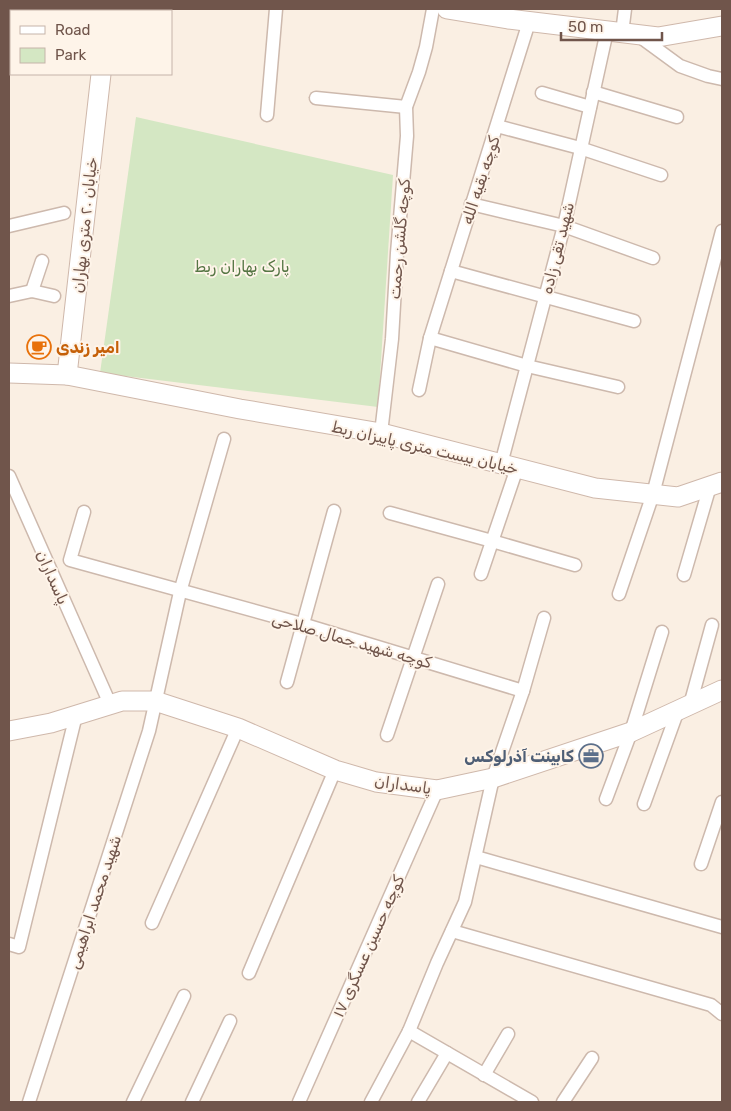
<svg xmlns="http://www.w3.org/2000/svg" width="731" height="1111" font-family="Rubik,'Noto Sans Arabic',sans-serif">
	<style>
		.green { fill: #d4e7c3 }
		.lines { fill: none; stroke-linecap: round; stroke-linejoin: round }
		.street-casing { stroke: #cdb9ad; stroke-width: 15 }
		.secondary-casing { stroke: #cfb8ab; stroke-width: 21 }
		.street { stroke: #fff; stroke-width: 12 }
		.secondary { stroke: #fff; stroke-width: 19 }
		.labels { text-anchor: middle; stroke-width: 4; stroke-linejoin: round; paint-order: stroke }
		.street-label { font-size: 16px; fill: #70554b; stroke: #fef4e9 }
		.park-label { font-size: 16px; fill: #567644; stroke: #fef4e9 }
		.food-label { font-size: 16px; font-weight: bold; fill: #c56008; stroke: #fef4e9; text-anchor: start }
		.service-label { font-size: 16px; font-weight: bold; fill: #4e5e75; stroke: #fef4e9; text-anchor: end }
	</style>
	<rect width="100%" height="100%" fill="#faefe3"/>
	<path class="green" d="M 136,117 L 393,175 L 378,407 L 100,373 Z"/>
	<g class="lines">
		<g class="street-casing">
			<g id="street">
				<path d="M 622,33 L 625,9"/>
				<path d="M 639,36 L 680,66 L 708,76 L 722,79"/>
				<path d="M 9,56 L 11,56"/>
				<path d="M 593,92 L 677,117"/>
				<path d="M 542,93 L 590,107"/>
				<path d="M 316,98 L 406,107"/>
				<path d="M 267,115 L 276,9"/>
				<path d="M 497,126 L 580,148 L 661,175"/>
				<path d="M 471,204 L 564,226 L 653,258"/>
				<path d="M 9,226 L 64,213"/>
				<path d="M 451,271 L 634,321"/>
				<path d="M 32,291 L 42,261"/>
				<path d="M 9,296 L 32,291 L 54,296"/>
				<path d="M 430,338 L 527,366 L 618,387"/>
				<path d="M 419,390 L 430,338 L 529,22"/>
				<path d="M 381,433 L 392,339 L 397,253 L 407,136 L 406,107 L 419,72 L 426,47 L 433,9"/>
				<path d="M 501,464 L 564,226 L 607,31"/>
				<path d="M 9,476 L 110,704"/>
				<path d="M 84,512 L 70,560 L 302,624 L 523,691"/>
				<path d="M 390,513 L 492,541 L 575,565"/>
				<path d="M 481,574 L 517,468"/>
				<path d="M 684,575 L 710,486"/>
				<path d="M 619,594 L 653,494 L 722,231"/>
				<path d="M 287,682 L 334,511"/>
				<path d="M 690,705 L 712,625"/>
				<path d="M 387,735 L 438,584"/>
				<path d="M 606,799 L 631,732 L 662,632"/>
				<path d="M 644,804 L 678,710"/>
				<path d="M 476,857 L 722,927"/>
				<path d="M 701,864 L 722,802"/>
				<path d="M 152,923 L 238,728"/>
				<path d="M 452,931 L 711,1005 L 722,1014"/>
				<path d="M 9,944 L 19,947 L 76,715"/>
				<path d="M 249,973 L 335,770"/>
				<path d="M 409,1031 L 532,1102"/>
				<path d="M 484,1075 L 508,1034"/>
				<path d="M 29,1102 L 149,731 L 180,592 L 224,439"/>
				<path d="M 133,1102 L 184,996"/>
				<path d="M 192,1102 L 230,1021"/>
				<path d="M 299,1102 L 437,790"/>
				<path d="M 371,1102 L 409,1031 L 437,963 L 465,902 L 493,778 L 523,691 L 544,618"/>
				<path d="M 418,1102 L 447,1053"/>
				<path d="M 563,1102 L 592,1058"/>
			</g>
		</g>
		<g class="secondary-casing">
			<g id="secondary">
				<path d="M 447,9 L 508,19 L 658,37 L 722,26"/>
				<path d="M 108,11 L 108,9"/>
				<path d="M 9,373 L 67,375 L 240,409 L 381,433 L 595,488 L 678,497 L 722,482"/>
				<path d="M 67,375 L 101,74"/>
				<path d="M 9,731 L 51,723 L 122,701 L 155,701 L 238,728 L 335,770 L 376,782 L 437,790 L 493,778 L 631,732 L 722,690"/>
			</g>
		</g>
		<use href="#street" class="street"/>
		<use href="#secondary" class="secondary"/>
	</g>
	<defs>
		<g id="cafe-ring" transform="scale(1.25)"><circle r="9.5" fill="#fef4e9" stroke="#e8710a" stroke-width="1.5"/><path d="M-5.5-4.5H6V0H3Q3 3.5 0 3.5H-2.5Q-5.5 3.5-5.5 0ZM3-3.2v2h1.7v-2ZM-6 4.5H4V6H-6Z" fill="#e8710a"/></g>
		<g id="office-ring" transform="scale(1.25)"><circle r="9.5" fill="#fef4e9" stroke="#5c6f8a" stroke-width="1.5"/><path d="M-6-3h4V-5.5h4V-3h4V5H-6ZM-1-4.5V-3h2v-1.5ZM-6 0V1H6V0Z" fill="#5c6f8a"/></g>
	</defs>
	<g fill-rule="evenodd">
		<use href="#cafe-ring" x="39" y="347"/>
		<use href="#office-ring" x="591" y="756"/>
	</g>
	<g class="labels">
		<g class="street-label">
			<text transform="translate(480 180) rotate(-72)" y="6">کوچه بقیه الله</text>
			<text transform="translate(84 225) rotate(-84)" y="6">خیابان ۲۰ متری بهاران</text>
			<text transform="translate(399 239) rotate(-85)" y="6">کوچه گلشن رحمت</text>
			<text transform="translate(557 248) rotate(-76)" y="6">شهید تقی زاده</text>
			<text transform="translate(425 447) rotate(13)" y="6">خیابان بیست متری پاییزان ربط</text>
			<text transform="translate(53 577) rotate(66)" y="6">پاسداران</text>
			<text transform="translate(352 640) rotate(16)" y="6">کوچه شهید جمال صلاحی</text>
			<text transform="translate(403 784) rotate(8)" y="6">پاسداران</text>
			<text transform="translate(94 902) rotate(-72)" y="6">شهید محمد ابراهیمی</text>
			<text transform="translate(368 946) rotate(-66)" y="6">کوچه حسین عسگری ۱۷</text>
		</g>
		<g class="park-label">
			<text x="242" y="272">پارک بهاران ربط</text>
		</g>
		<g class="food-label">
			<text x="56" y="353">امیر زندی</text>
		</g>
		<g class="service-label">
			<text x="574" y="762">کابینت آذرلوکس</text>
		</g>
	</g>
	<rect width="731" height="1111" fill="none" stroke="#70554b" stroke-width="20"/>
	<rect x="10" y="10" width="162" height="65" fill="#fef4e9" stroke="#c5b4aa"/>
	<rect x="20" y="26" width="25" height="8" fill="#ffffff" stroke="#c5b4aa"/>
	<text x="55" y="35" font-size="15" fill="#70554b">Road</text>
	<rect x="20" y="48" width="25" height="15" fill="#d4e7c3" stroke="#c5b4aa"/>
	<text x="55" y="60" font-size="15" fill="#70554b">Park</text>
	<path d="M561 32v8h101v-8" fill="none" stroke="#70554b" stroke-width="2.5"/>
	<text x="568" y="32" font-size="15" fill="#70554b" stroke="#fef4e9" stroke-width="4" paint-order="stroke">50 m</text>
</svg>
